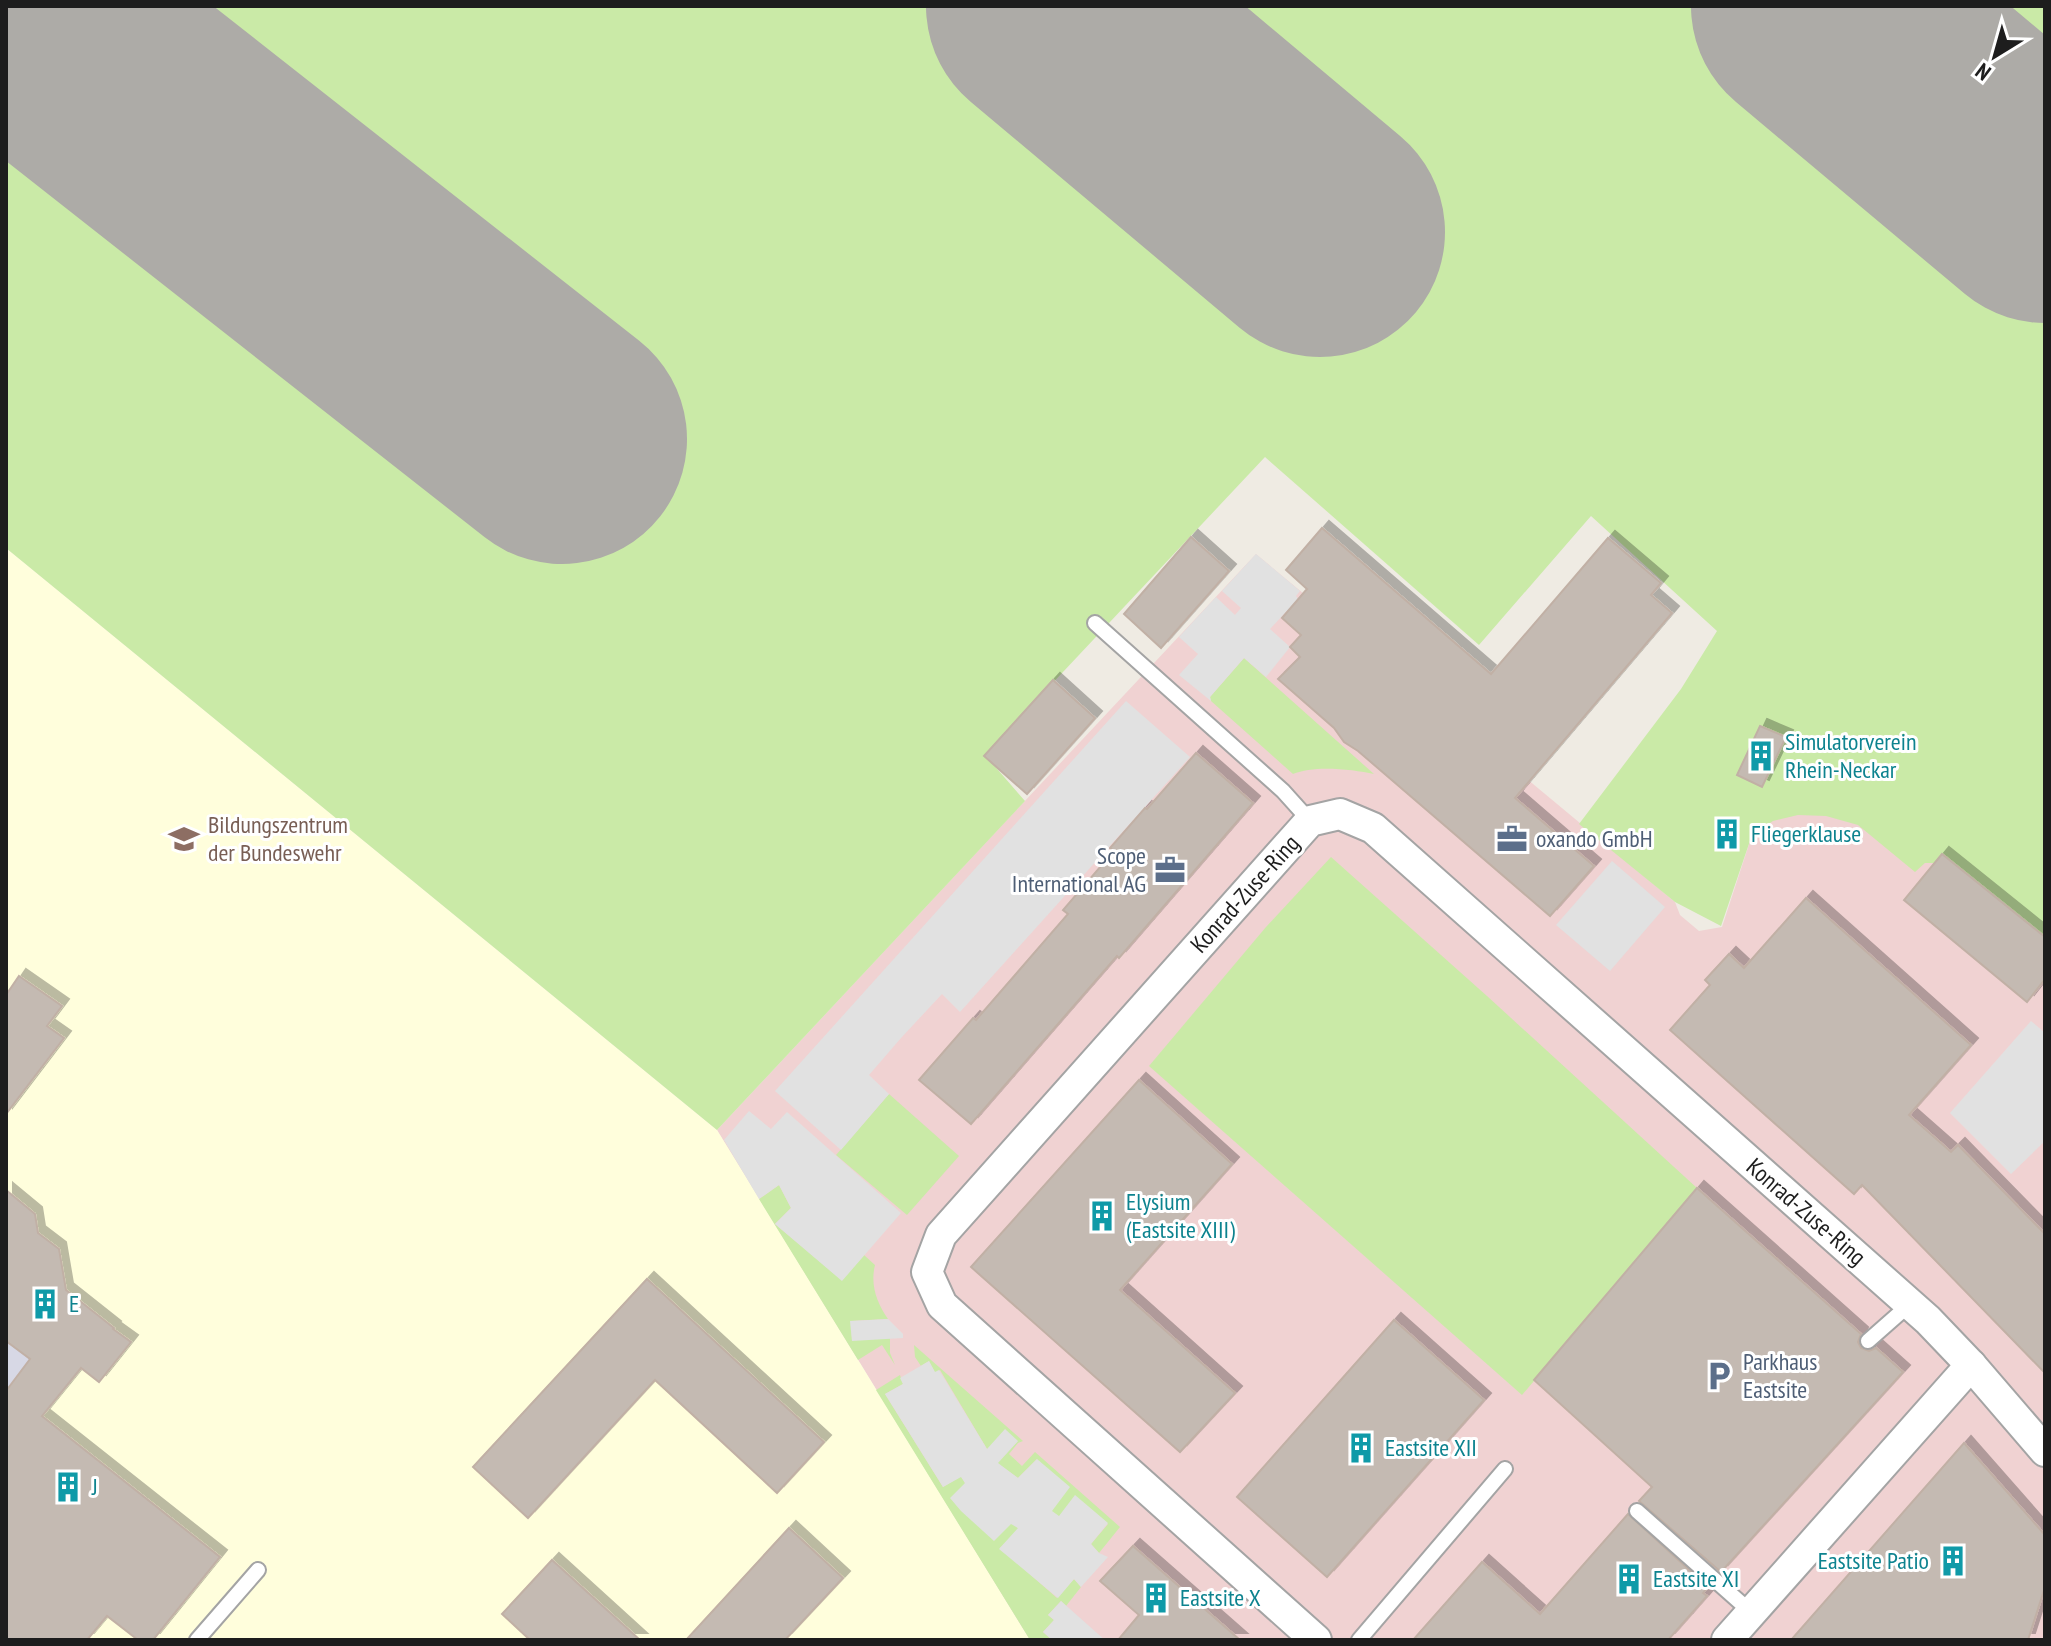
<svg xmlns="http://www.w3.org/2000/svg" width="2051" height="1646" font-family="'PT Sans Narrow',sans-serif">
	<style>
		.commercial { fill: #f0d2d2 }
		.education { fill: #fffedc }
		.grass { fill: #caeaa7 }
		.parking { fill: #e1e1e1 }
		.plaza { fill: #d7d8e5 }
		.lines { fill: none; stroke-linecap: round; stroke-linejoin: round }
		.runway { stroke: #adaba7; stroke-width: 250 }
		.building { fill: #c4bab2; stroke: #c1b0a5; stroke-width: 2; filter: url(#shadow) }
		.lane-casing { stroke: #a4a4a4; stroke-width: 18 }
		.street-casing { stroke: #a4a4a4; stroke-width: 34 }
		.lane { stroke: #fff; stroke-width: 14 }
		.street { stroke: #fff; stroke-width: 30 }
		.labels { text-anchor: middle; stroke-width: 6; stroke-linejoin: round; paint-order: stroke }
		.culture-label { font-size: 24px; fill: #0d838f; stroke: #fff; text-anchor: start }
		.education-label { font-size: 24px; fill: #785e54; stroke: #fff; text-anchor: start }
		.service-label { font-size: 24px; fill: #4e5e75; stroke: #fff; text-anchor: start }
		.street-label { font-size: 24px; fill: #1d1d1d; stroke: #fff }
	</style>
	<defs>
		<filter id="shadow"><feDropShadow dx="7" dy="-7" stdDeviation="0" flood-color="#0004"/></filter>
	</defs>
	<rect width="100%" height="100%" fill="#efebe3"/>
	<path class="commercial" d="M 1256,554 L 1675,902 L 1680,915 L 1699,931 L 1722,927 L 1752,835 L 1796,736 L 2045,939 L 2045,1640 L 1030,1640 L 717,1130 Z"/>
	<path class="education" d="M 6,548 L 717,1130 L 1030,1640 L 6,1640 Z"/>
	<g class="grass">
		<path d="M 6,6 L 1709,6 L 2045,288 L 2045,939 L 1941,855 L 1935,863 L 1925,863 L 1915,872 L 1858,825 L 1826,816 L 1798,815 L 1773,821 L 1752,835 L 1721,926 L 1675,902 L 1579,824 L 1681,689 L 1717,631 L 1591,516 L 1479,645 L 1265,457 L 985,755 L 1025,801 L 717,1130 L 6,548 Z"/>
		<path d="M 1926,6 L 2045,6 L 2045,105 Z"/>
		<path d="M 1244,658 L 1374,774 C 1352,769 1313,765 1293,774 L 1211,701 L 1210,697 Z"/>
		<path d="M 1331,857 L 1487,996 L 1697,1188 L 1522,1395 L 1149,1066 L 1266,927 Z"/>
		<path d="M 889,1094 L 959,1156 L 907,1215 L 836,1155 Z"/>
		<path d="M 779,1185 L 791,1208 L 775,1224 L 842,1280 L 864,1255 L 875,1265 C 870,1285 877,1303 888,1319 L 851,1321 L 852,1340 L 890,1338 L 890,1353 L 895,1365 L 882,1345 L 858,1360 L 759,1199 Z"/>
		<path d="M 914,1345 L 1023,1441 L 1018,1443 L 1009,1454 L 1022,1466 L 1035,1452 L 1120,1527 L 1099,1553 L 1091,1544 L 1108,1524 L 1058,1516 L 1051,1511 L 1037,1459 L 1018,1478 L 997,1463 L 1018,1441 L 987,1449 L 940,1370 L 935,1373 L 929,1361 L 921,1366 L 915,1357 Z"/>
		<path d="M 900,1375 L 903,1384 L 885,1394 L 943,1487 L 961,1476 L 965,1483 L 1019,1529 L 1000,1548 L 1057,1598 L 1074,1579 L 1081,1587 L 1066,1606 L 1061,1601 L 1048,1615 L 1054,1620 L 1043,1632 L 1052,1640 L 1030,1640 L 876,1390 Z"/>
	</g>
	<g class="parking">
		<path d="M 1256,554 L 1300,591 L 1296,596 L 1298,599 L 1270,629 L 1290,647 L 1266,677 L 1244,658 L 1210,697 L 1211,701 L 1179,675 L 1198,654 L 1179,637 L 1216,597 L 1235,615 L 1241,608 L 1222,591 Z"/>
		<path d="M 1126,701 L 1190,757 L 960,1012 L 942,994 L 901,1038 L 869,1075 L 889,1094 L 841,1150 L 775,1091 Z"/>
		<path d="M 1612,861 L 1665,907 L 1610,971 L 1556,925 Z"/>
		<path d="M 2031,1021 L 2045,1033 L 2045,1141 L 2011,1174 L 1950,1113 Z"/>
		<path d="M 749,1111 L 771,1129 L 787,1112 L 901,1213 L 842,1281 L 775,1224 L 791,1208 L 779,1185 L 759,1199 L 724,1140 Z"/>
		<path d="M 888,1319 L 903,1334 L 903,1338 L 852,1341 L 850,1321 Z"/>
		<path d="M 929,1361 L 935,1372 L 939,1370 L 987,1449 L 1005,1429 L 1018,1441 L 998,1463 L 1018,1478 L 1037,1459 L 1070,1487 L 1052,1511 L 1059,1516 L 1075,1495 L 1108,1523 L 1091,1544 L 1099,1553 L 1108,1557 L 1081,1587 L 1074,1579 L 1058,1598 L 999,1549 L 1018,1528 L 1011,1524 L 994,1541 L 961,1511 L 950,1498 L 965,1483 L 961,1477 L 943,1487 L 885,1394 L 903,1384 L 900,1378 Z"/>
		<path d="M 1061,1601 L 1097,1633 L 1105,1640 L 1052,1640 L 1043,1632 L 1054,1620 L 1048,1615 Z"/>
	</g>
	<path class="plaza" d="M 6,1341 L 66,1387 L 42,1416 L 6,1391 Z"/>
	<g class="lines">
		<g class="runway">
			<path d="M 11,6 L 562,439"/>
			<path d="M 1051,6 L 1320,232"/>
			<path d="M 1816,6 L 2045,198"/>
		</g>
	</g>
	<g class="building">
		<path d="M 1322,528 L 1491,674 L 1608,538 L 1661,583 L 1651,595 L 1672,613 L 1515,798 L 1594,866 L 1550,916 L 1358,751 L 1344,742 L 1334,728 L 1278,679 L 1300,657 L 1290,647 L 1301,635 L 1282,618 L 1307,589 L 1286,570 Z"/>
		<path d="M 1191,537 L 1229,571 L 1161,648 L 1124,614 Z"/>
		<path d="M 1053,680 L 1095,718 L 1027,794 L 984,756 Z"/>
		<path d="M 1760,726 L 1786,737 L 1762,787 L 1737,775 Z"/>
		<path d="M 1196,753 L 1253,803 L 1119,958 L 1117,956 L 971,1124 L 919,1080 L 973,1018 L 976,1020 L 1068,914 L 1063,910 L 1114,851 L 1110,848 L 1145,808 L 1147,809 Z"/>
		<path d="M 1942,854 L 2045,937 L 2045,979 L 2027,1002 L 1904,900 Z"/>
		<path d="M 1806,898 L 1971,1045 L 1909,1115 L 1951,1152 L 1958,1145 L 2045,1234 L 2045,1373 L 1862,1185 L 1854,1194 L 1670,1030 L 1710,985 L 1705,980 L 1729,954 L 1744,968 Z"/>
		<path d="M 19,976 L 62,1006 L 47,1026 L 64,1038 L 6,1114 L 6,995 Z"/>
		<path d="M 1139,1080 L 1232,1164 L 1120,1290 L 1235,1393 L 1180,1452 L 971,1267 Z"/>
		<path d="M 1697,1188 L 1861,1334 L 1858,1342 L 1861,1348 L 1869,1351 L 1876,1348 L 1903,1372 L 1721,1572 L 1639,1501 L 1652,1487 L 1534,1380 Z"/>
		<path d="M 6,1190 L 35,1214 L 38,1233 L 59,1249 L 66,1290 L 114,1328 L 113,1329 L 131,1342 L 99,1382 L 81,1368 L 42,1416 L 220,1557 L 153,1640 L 138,1640 L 107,1616 L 87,1640 L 6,1640 L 6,1391 L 30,1359 L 6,1341 Z"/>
		<path d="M 647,1279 L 824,1442 L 777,1493 L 655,1380 L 528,1518 L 473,1467 Z"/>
		<path d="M 1394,1320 L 1484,1400 L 1327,1577 L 1237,1497 Z"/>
		<path d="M 1964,1443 L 2045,1535 L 2045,1587 L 2028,1640 L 1791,1640 Z"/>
		<path d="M 1628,1514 L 1708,1587 L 1703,1593 L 1707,1596 L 1668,1640 L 1413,1640 L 1482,1562 L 1540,1614 Z"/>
		<path d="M 789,1528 L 843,1578 L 785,1640 L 686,1640 Z"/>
		<path d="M 1133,1546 L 1240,1640 L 1118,1640 L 1139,1615 L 1100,1581 Z"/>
		<path d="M 552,1560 L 640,1640 L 530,1640 L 502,1614 Z"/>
	</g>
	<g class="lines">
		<g class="lane-casing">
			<g id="lane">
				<path d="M 1095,623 L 1283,791 L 1310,821"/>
				<path d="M 1868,1341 L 1910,1304"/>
				<path d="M 1637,1511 L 1751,1612"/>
				<path d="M 197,1640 L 258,1570"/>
				<path d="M 1359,1640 L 1505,1469"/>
			</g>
		</g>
		<g class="street-casing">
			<g id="street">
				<path d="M 1316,1640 L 942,1305 L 927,1272 L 941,1235 L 1310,821 L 1340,814 L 1373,828 L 1928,1320 L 1971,1365 L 2045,1451"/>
				<path d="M 1727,1640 L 1971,1365"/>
			</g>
		</g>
		<use href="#lane" class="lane"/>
		<use href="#street" class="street"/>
	</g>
	<defs>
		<g id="building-bare" transform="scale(2.4)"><path d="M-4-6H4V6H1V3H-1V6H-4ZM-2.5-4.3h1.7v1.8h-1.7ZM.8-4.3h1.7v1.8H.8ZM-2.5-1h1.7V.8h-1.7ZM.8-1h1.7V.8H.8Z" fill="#0f9aa8" stroke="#fff" stroke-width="2.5" paint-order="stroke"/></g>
		<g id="university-bare" transform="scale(2.4)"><path d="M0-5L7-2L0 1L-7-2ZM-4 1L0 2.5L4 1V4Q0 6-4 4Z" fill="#8d6e63" stroke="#fff" stroke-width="2.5" paint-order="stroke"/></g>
		<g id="office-bare" transform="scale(2.4)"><path d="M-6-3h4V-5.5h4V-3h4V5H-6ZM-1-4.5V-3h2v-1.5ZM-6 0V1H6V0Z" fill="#5c6f8a" stroke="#fff" stroke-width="2.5" paint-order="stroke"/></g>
		<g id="parking-bare" transform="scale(2.4)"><path d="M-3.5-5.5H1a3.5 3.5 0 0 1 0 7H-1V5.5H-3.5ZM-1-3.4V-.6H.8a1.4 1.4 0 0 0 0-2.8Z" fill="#5c6f8a" stroke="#fff" stroke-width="2.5" paint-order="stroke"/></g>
	</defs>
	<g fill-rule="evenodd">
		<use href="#building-bare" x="1761" y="756"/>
		<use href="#building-bare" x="1727" y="834"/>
		<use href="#university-bare" x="184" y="839"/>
		<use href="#office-bare" x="1512" y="839"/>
		<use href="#office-bare" x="1170" y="870"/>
		<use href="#building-bare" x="1102" y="1216"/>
		<use href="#building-bare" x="45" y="1304"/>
		<use href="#parking-bare" x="1719" y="1376"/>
		<use href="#building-bare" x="1361" y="1448"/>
		<use href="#building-bare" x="68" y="1487"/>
		<use href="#building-bare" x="1953" y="1561"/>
		<use href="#building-bare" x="1629" y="1579"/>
		<use href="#building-bare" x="1156" y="1598"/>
	</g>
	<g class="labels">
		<g class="culture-label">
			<text x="1785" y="750">Simulatorverein<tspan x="1785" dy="28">Rhein-Neckar</tspan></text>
			<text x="1751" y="842">Fliegerklause</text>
			<text x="1126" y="1210">Elysium<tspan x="1126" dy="28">(Eastsite XIII)</tspan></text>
			<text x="69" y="1312">E</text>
			<text x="1385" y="1456">Eastsite XII</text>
			<text x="92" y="1495">J</text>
			<text x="1929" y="1569" text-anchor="end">Eastsite Patio</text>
			<text x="1653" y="1587">Eastsite XI</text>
			<text x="1180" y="1606">Eastsite X</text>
		</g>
		<g class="education-label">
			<text x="208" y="833">Bildungszentrum<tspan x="208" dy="28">der Bundeswehr</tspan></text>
		</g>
		<g class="service-label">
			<text x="1536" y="847">oxando GmbH</text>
			<text x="1146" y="864" text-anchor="end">Scope<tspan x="1146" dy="28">International AG</tspan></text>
			<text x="1743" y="1370">Parkhaus<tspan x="1743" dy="28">Eastsite</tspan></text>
		</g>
		<g class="street-label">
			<text transform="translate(1245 894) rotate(-48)" y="8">Konrad-Zuse-Ring</text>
			<text transform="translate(1806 1212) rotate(41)" y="8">Konrad-Zuse-Ring</text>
		</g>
	</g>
	<rect width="2051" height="1646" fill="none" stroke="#1d1d1d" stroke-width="16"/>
	<g transform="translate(1995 56) rotate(217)" stroke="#ffffff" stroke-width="6" paint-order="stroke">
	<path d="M0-6L14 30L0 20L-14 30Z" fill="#1d1d1d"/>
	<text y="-12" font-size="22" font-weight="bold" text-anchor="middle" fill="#1d1d1d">N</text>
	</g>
</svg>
